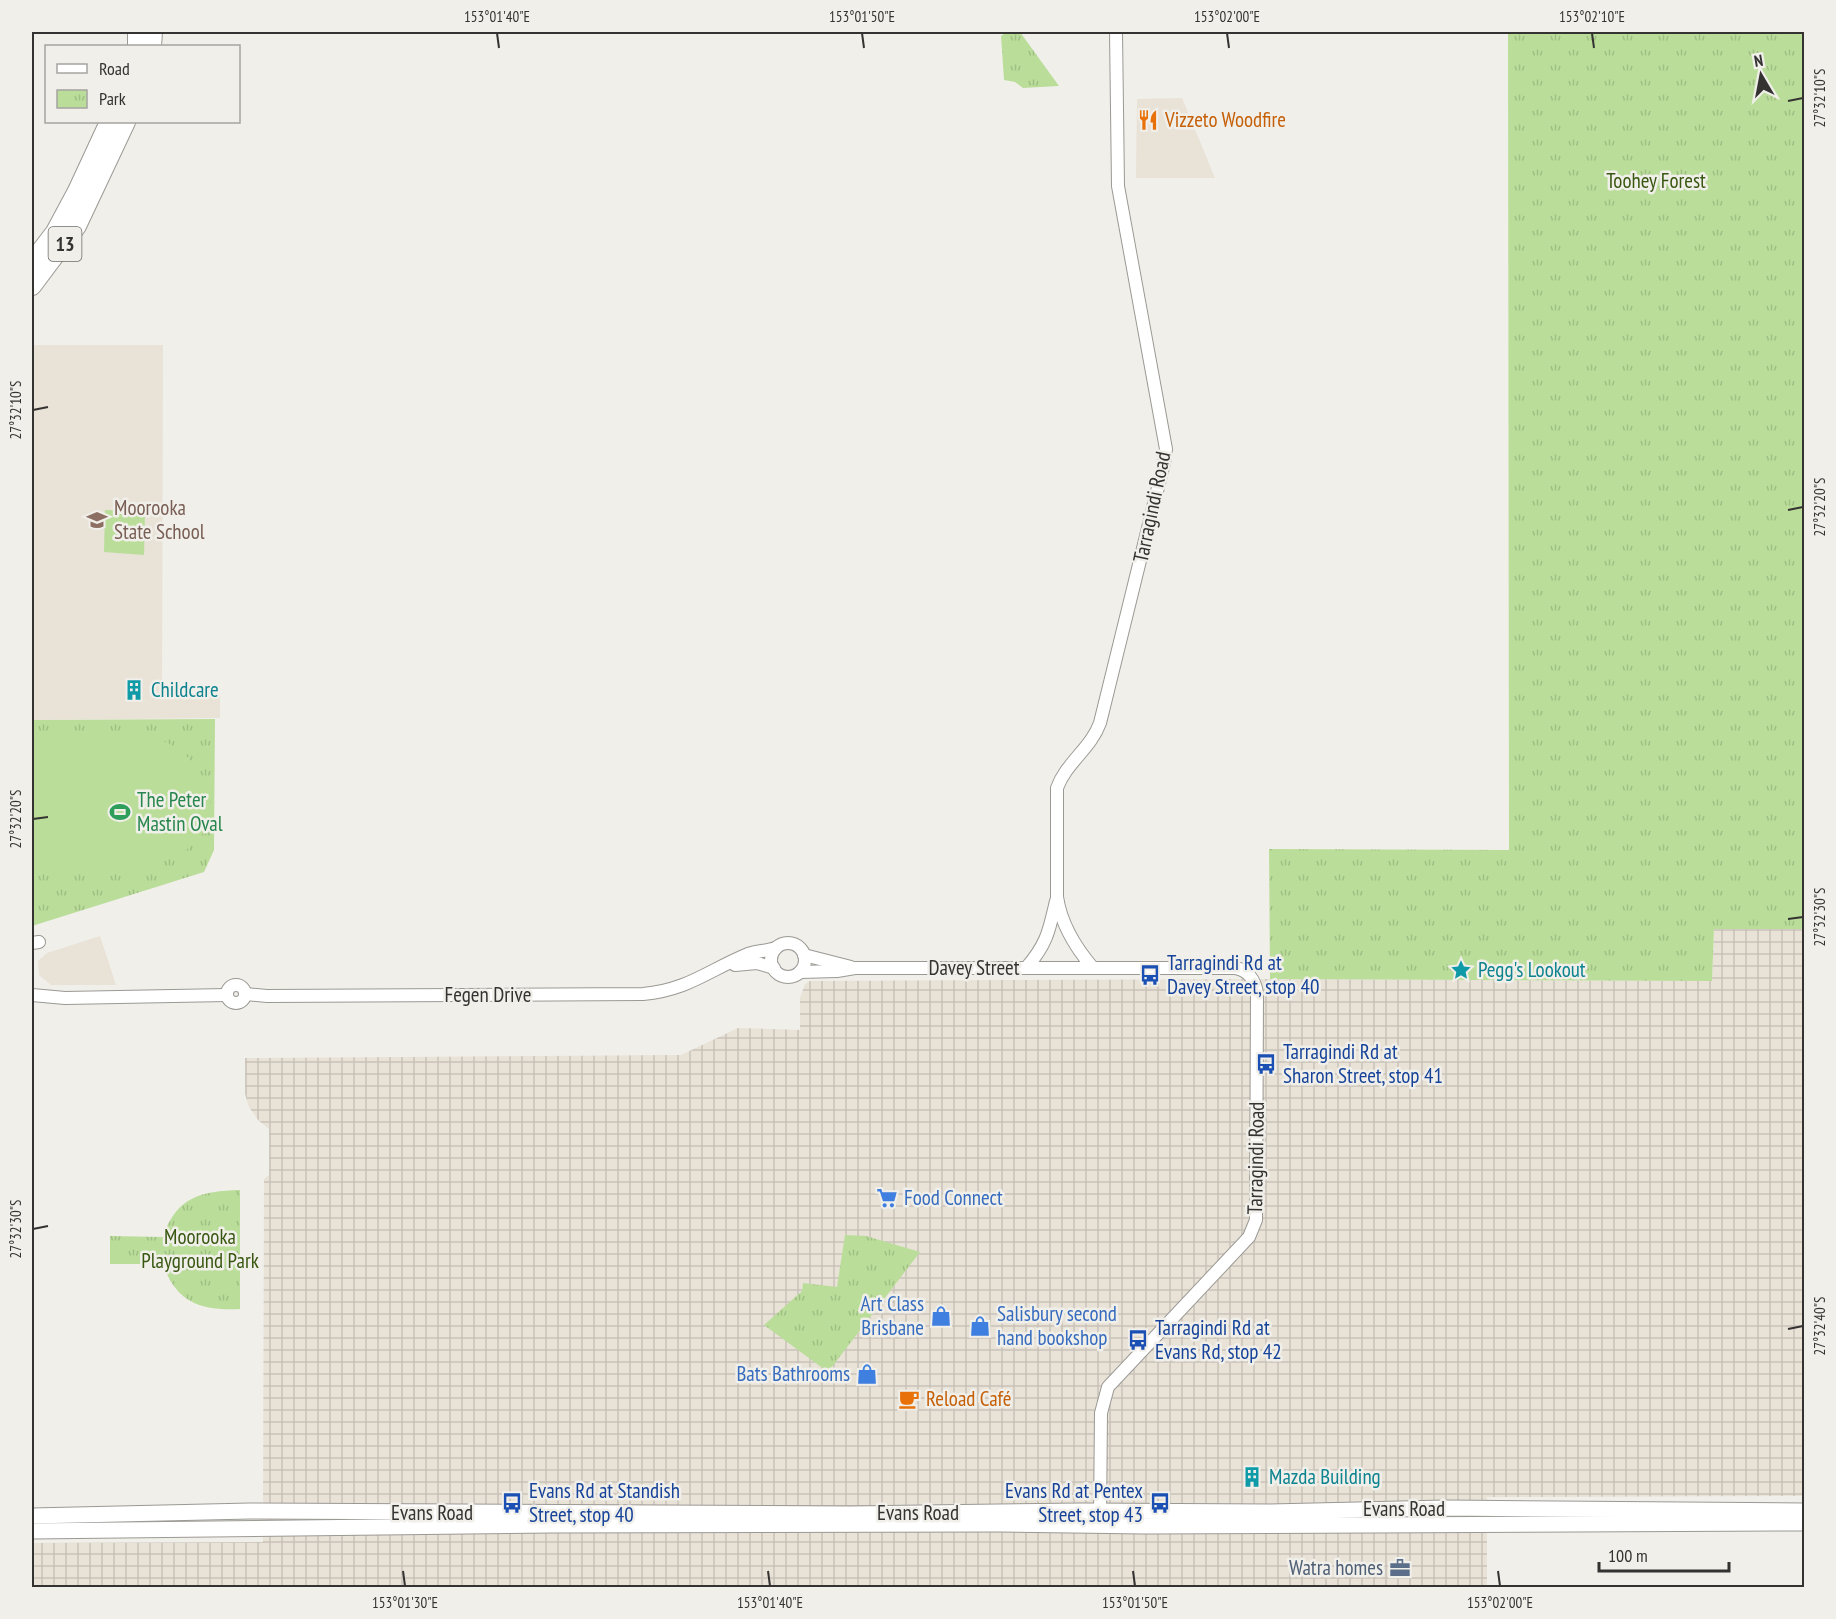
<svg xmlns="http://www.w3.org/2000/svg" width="1836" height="1619" font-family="'PT Sans Narrow',sans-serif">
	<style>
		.built { fill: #e8e2d7 }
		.industrial { fill: url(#industrial-grid); fill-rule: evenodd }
		.park { fill: url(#park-tufts) }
		.pitch { fill: #bade9a }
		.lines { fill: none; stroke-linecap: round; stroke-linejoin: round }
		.minor-casing { stroke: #9b9994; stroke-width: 14 }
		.major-casing { stroke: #9b9994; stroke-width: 17 }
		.highway-casing { stroke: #9b9994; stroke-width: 20 }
		.minor { stroke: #fff; stroke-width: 12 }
		.major { stroke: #fff; stroke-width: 15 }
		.highway { stroke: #fff; stroke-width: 18 }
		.ticks { fill: none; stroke: #343332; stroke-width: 2 }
		.labels { text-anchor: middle; stroke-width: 5; stroke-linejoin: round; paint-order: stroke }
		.shield { fill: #f1efea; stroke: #6d6b69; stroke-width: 1.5 }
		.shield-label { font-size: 20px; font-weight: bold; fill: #343332 }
		.food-label { font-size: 21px; fill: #c56008; stroke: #f1efea; text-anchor: start }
		.park-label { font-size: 21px; fill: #385710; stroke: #f1efea }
		.street-label { font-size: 21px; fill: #343332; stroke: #f1efea }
		.education-label { font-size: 21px; fill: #785e54; stroke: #f1efea; text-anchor: start }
		.culture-label { font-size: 21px; fill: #0d838f; stroke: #f1efea; text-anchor: start }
		.leisure-label { font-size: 21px; fill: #27864d; stroke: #f1efea; text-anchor: start }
		.transit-label { font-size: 21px; fill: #164399; stroke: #f1efea; text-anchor: start }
		.shop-label { font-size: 21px; fill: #366cbe; stroke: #f1efea; text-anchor: start }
		.service-label { font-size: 21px; fill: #4e5e75; stroke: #f1efea; text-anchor: end }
		.neatline { fill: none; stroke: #343332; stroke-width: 2 }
		.ticks-label { font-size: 15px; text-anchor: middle; fill: #343332 }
	</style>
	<defs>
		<pattern id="industrial-grid" width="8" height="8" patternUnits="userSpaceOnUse" patternTransform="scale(1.5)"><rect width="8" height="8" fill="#e8e2d7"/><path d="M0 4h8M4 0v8" fill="none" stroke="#c8c2b9"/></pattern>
		<pattern id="park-tufts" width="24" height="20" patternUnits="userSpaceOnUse" patternTransform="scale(1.5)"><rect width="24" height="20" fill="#bade9a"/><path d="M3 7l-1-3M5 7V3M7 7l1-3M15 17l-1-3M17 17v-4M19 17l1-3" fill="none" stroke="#a0bf85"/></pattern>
	</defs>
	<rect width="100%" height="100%" fill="#f1efea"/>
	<g class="built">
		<path d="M 1182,98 L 1215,178 L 1136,178 L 1137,99 Z"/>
		<path d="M 32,345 L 163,345 L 162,695 L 220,695 L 220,718 L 32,720 Z"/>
		<path d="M 100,936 L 116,985 L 51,985 L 39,975 L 38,961 L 47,953 Z"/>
	</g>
	<path class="industrial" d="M 1714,929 L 1804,929 L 1804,1496 L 1487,1497 L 1487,1588 L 32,1588 L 32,1543 L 263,1542 L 264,1179 L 269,1175 L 269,1129 L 258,1120 L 249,1107 L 245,1094 L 245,1058 L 681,1055 L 738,1028 L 800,1030 L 800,998 L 805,984 L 810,981 L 1270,979 L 1712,981 ZM 803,1283 L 837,1288 L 802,1291 Z"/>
	<g class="park">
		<path d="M 1007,32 L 1020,32 L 1059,86 L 1023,88 L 1015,82 L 1004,80 L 1001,36 Z"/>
		<path d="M 1508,32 L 1804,32 L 1804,929 L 1714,929 L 1712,981 L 1270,979 L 1269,849 L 1509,850 Z"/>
		<path d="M 215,719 L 214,850 L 204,872 L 32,926 L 32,720 Z"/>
		<path d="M 240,1190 L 240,1309 C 202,1311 176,1303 163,1264 L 110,1264 L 110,1236 L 163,1237 C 176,1197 201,1191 240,1190 Z"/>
		<path d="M 845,1235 L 866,1236 L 920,1252 L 828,1372 L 764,1325 L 802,1291 L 803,1283 L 837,1287 Z"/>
	</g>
	<g class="pitch">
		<path d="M 105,510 L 145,511 L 144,555 L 104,552 Z"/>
		<path d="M 108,731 C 125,733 143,733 158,739 C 210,757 234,825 179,854 C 151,869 120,874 90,873 C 69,872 50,872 32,863 L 32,740 L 68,732 Z"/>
	</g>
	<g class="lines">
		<g class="minor-casing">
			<g id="minor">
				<path d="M 32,943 L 39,942"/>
				<circle cx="788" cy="960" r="17"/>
				<path d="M 804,955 L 851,967"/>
				<path d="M 735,965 L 757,963 L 774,968"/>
				<path d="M 1026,968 C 1047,944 1049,931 1056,901"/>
				<path d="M 1093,968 C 1075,947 1061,924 1057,897 L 1057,788 C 1066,763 1091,748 1100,723 L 1164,463 L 1166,449 L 1118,186 L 1116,32"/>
				<path d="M 800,972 L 837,971 L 855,968 L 1235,968 C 1248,970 1255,980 1257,993 L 1256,1220 L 1249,1237 L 1108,1387 L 1101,1413 L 1100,1518"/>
				<circle cx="236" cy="994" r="9"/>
				<path d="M 245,994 L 267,996 L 643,994 C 688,990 709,970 748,954 C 757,951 767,951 776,948"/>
				<path d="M 32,995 L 65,998 L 227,995"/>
			</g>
		</g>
		<g class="major-casing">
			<g id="major">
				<path d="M 32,1516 L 250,1511 L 850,1514 L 1082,1511 L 1270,1512 L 1445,1508 L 1804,1511"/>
				<path d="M 32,1531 L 552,1525 L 1000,1524 L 1145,1526 L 1804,1523"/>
			</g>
		</g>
		<g class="highway-casing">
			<g id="highway">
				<path d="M 137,46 L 137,32"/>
				<path d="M 152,46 L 153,32"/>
				<path d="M 32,262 L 55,232 L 77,191 L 109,122"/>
				<path d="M 32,286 L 77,226 L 126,122"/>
			</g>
		</g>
		<use href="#minor" class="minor"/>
		<use href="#major" class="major"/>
		<use href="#highway" class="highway"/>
	</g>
	<path class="ticks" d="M 497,33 L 499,48M 862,33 L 864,48M 1227,33 L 1229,48M 1592,33 L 1594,48M 1788,101 L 1803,98M 33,410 L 48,407M 1788,510 L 1803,507M 33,819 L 48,817M 1788,919 L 1803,917M 33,1229 L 48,1226M 1788,1329 L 1803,1326M 403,1571 L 405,1586M 768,1571 L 770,1586M 1133,1571 L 1135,1586M 1498,1571 L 1500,1586"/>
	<defs>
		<g id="restaurant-bare" transform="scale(1.62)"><path d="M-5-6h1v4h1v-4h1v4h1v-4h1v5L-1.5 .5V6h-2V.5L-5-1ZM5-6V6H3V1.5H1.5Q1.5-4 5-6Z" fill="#e8710a" stroke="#f1efea" stroke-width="2.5" paint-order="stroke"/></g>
		<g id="school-bare" transform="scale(1.62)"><path d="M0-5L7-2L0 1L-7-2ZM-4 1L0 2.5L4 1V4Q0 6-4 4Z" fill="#8d6e63" stroke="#f1efea" stroke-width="2.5" paint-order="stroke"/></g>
		<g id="building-bare" transform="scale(1.62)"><path d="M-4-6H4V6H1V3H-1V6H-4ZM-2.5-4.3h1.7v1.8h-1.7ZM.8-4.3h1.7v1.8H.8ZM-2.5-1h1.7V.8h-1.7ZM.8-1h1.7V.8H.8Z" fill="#0f9aa8" stroke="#f1efea" stroke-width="2.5" paint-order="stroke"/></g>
		<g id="stadium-bare" transform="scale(1.62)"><path d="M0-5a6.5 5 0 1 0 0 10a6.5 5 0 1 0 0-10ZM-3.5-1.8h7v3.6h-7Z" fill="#2e9e5b" stroke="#f1efea" stroke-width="2.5" paint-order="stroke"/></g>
		<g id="sight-bare" transform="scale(1.62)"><path d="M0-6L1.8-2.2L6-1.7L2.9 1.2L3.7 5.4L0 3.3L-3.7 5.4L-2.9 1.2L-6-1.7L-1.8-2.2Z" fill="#0f9aa8" stroke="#f1efea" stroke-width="2.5" paint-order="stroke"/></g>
		<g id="bus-bare" transform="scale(1.62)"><path d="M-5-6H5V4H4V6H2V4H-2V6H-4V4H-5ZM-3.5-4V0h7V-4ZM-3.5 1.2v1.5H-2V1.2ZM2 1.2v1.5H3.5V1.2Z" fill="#1a4fb4" stroke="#f1efea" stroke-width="2.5" paint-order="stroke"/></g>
		<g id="supermarket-bare" transform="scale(1.62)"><path d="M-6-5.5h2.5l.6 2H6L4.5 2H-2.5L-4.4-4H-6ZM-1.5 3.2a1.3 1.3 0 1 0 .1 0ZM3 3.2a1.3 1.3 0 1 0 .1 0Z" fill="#3f7fe0" stroke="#f1efea" stroke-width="2.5" paint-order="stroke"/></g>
		<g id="shop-bare" transform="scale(1.62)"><path d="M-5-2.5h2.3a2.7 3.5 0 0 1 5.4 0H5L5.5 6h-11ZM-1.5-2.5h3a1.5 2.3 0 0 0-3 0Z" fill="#3f7fe0" stroke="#f1efea" stroke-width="2.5" paint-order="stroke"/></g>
		<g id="cafe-bare" transform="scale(1.62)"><path d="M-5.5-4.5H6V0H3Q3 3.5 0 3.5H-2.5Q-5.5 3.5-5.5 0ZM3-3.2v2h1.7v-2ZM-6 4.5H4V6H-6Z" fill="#e8710a" stroke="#f1efea" stroke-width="2.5" paint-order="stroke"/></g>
		<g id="office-bare" transform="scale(1.62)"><path d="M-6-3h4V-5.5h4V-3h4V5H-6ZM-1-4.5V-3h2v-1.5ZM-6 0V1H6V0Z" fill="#5c6f8a" stroke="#f1efea" stroke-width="2.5" paint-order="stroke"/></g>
	</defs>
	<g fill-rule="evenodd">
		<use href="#restaurant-bare" x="1148" y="120"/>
		<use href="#school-bare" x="97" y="520"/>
		<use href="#building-bare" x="134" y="690"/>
		<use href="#stadium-bare" x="120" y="812"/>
		<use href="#sight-bare" x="1461" y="970"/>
		<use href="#bus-bare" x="1150" y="975"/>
		<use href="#bus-bare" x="1266" y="1064"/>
		<use href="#supermarket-bare" x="887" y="1198"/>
		<use href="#shop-bare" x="941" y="1316"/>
		<use href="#shop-bare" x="980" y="1326"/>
		<use href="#bus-bare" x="1138" y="1340"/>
		<use href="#shop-bare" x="867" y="1374"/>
		<use href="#cafe-bare" x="909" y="1399"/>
		<use href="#building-bare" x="1252" y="1477"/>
		<use href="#bus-bare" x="512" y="1503"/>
		<use href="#bus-bare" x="1160" y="1503"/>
		<use href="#office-bare" x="1400" y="1568"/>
	</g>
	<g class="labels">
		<rect class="shield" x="48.5" y="227" width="33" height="34" rx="4.5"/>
		<g class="shield-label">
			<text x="65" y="251">13</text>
		</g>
		<g class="food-label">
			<text x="1165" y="127">Vizzeto Woodfire</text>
			<text x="926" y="1406">Reload Café</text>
		</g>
		<g class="park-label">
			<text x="1656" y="188">Toohey Forest</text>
			<text x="200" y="1244">Moorooka<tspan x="200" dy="24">Playground Park</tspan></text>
		</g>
		<g class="street-label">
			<text transform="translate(1152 507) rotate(-78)" y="7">Tarragindi Road</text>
			<text x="974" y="975">Davey Street</text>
			<text x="488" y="1002">Fegen Drive</text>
			<text transform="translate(1256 1158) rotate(-89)" y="7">Tarragindi Road</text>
			<text x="1404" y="1516">Evans Road</text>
			<text x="432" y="1520">Evans Road</text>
			<text x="918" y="1520">Evans Road</text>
		</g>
		<g class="education-label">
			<text x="114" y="515">Moorooka<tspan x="114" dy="24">State School</tspan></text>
		</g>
		<g class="culture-label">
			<text x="151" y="697">Childcare</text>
			<text x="1478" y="977">Pegg's Lookout</text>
			<text x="1269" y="1484">Mazda Building</text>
		</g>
		<g class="leisure-label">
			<text x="137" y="807">The Peter<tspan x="137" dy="24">Mastin Oval</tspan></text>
		</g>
		<g class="transit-label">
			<text x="1167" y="970">Tarragindi Rd at<tspan x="1167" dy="24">Davey Street, stop 40</tspan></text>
			<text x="1283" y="1059">Tarragindi Rd at<tspan x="1283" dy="24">Sharon Street, stop 41</tspan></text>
			<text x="1155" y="1335">Tarragindi Rd at<tspan x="1155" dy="24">Evans Rd, stop 42</tspan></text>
			<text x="529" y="1498">Evans Rd at Standish<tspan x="529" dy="24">Street, stop 40</tspan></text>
			<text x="1143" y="1498" text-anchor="end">Evans Rd at Pentex<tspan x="1143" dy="24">Street, stop 43</tspan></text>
		</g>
		<g class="shop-label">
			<text x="904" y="1205">Food Connect</text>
			<text x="924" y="1311" text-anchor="end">Art Class<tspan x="924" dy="24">Brisbane</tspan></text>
			<text x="997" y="1321">Salisbury second<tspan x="997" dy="24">hand bookshop</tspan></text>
			<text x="850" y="1381" text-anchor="end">Bats Bathrooms</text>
		</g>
		<g class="service-label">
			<text x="1383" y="1575">Watra homes</text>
		</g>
	</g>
	<rect width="1836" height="1619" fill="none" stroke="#f1efea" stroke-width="66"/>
	<rect x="45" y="45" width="195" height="78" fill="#f1efea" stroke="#a5a4a0" stroke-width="1.5"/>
	<rect x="57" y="64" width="30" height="9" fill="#ffffff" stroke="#a5a4a0" stroke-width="1.5"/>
	<text x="99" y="75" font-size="18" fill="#343332">Road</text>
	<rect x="57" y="90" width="30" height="18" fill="url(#park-tufts)" stroke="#a5a4a0" stroke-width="1.5"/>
	<text x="99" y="105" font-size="18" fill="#343332">Park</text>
	<g transform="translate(1761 75) rotate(350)" stroke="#f1efea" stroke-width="4.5" paint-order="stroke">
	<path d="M0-4.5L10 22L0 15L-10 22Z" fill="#343332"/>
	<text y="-9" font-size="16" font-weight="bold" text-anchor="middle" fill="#343332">N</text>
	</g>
	<path d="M1599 1562v9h130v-9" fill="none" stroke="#343332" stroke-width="3"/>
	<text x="1608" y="1562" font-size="18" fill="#343332" stroke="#f1efea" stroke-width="4.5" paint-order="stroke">100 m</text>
	<rect x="33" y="33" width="1770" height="1553" class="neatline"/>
	<g class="ticks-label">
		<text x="497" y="22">153°01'40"E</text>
		<text x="862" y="22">153°01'50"E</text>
		<text x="1227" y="22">153°02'00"E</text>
		<text x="1592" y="22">153°02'10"E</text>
		<text transform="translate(1820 98) rotate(-90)" y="5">27°32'10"S</text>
		<text transform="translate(16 410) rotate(-90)" y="5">27°32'10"S</text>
		<text transform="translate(1820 507) rotate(-90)" y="5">27°32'20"S</text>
		<text transform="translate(16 819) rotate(-90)" y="5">27°32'20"S</text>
		<text transform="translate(1820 917) rotate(-90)" y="5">27°32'30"S</text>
		<text transform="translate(16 1229) rotate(-90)" y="5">27°32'30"S</text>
		<text transform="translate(1820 1326) rotate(-90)" y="5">27°32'40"S</text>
		<text x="405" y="1608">153°01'30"E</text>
		<text x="770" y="1608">153°01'40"E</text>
		<text x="1135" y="1608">153°01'50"E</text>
		<text x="1500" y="1608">153°02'00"E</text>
	</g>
</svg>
